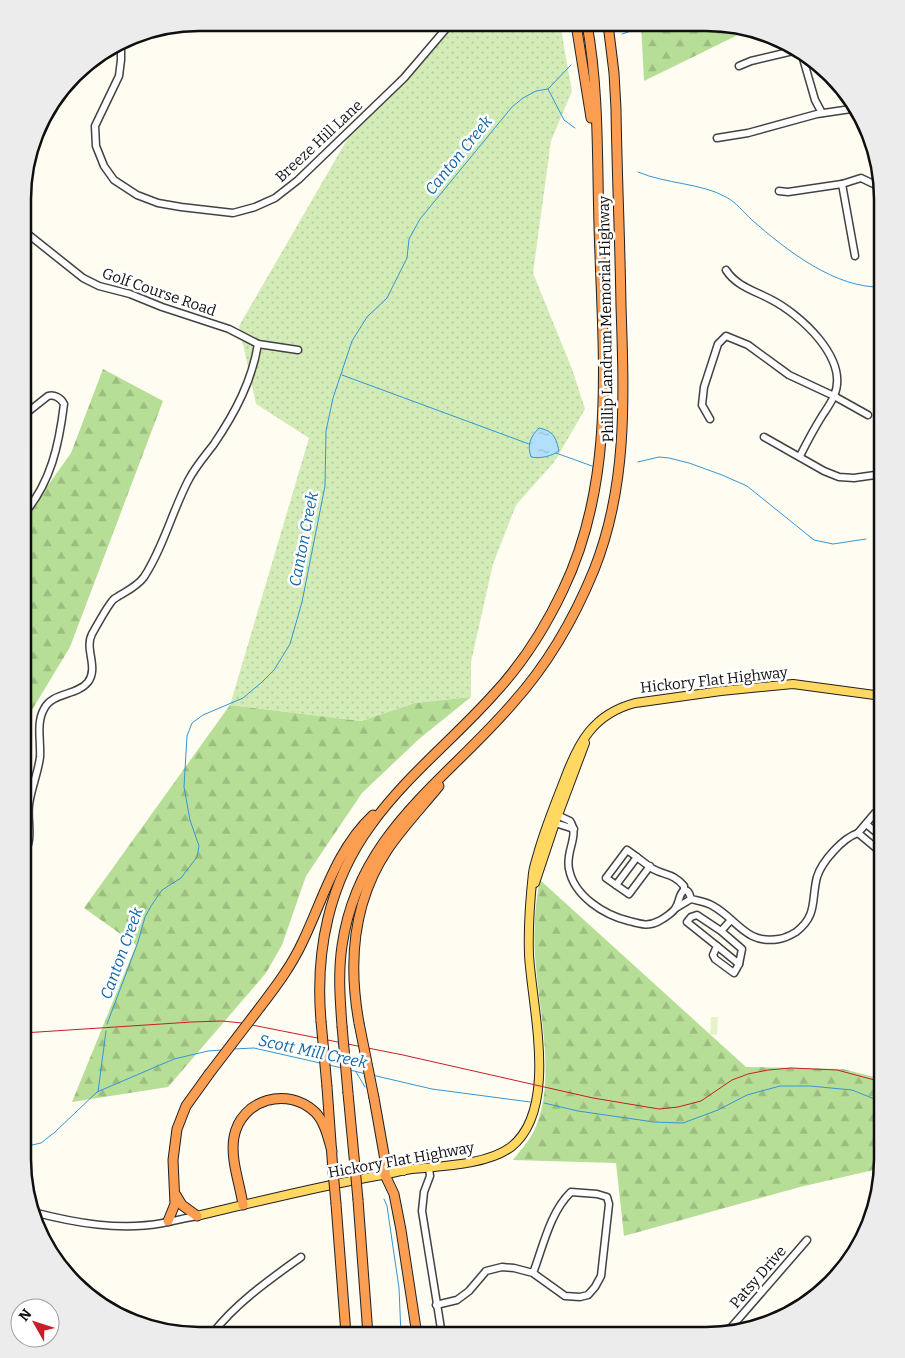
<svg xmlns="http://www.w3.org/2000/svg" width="905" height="1358" font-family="Bitter,serif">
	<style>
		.grass { fill: url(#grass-dots) }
		.forest { fill: url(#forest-firs) }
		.pitch { fill: #e5f3ca }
		.water { fill: url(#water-ripples); stroke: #3496d5 }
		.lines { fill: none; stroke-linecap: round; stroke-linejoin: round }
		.stream { stroke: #3496d5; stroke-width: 1 }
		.minor-casing { stroke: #424242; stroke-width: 9 }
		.major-casing { stroke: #202020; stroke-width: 10 }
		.highway-casing { stroke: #202020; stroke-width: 11 }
		.minor { stroke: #fff; stroke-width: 6 }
		.major { stroke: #ffd761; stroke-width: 8 }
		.highway { stroke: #fc9e51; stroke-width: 9 }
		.rail { stroke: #c81e27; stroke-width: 1 }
		.highway-bridge-casing { stroke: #202020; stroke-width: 11; stroke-linecap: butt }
		.highway-bridge { stroke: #fc9e51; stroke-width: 9 }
		.labels { text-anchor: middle; stroke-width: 5; stroke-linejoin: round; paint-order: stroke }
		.street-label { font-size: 15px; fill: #0f0f0f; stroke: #fff }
		.water-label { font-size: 16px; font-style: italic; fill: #1067a9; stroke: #fff }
		.rim { fill: none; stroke: #0f0f0f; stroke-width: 2.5 }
	</style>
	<defs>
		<pattern id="grass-dots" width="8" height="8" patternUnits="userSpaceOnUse" patternTransform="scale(1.25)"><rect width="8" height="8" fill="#d3ecb7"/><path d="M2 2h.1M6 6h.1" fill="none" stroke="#b4c99c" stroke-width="1.8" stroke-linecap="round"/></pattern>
		<pattern id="forest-firs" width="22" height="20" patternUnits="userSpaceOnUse" patternTransform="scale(1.25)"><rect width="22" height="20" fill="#b7de96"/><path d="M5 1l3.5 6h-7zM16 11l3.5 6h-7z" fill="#9cbd80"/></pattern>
		<pattern id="water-ripples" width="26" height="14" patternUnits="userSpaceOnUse" patternTransform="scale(1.25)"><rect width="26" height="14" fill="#b2dffa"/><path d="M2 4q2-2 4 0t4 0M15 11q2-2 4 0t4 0" fill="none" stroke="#98bed5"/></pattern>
	</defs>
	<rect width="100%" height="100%" fill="#fffcf1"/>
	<path class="grass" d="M 448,23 L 560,24 L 572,91 L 551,141 L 533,273 L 572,369 L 585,409 L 555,461 L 516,505 L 493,564 L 471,662 L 471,697 L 415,703 L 361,721 L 230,705 L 309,438 L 256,404 L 239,326 L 359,119 Z"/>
	<g class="forest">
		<path d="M 641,24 L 729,24 L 746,31 L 644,81 Z"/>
		<path d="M 103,369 L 163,401 L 70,647 L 23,725 L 24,519 L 71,453 Z"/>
		<path d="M 471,697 L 419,739 L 362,793 L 306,876 L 282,945 L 266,973 L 168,1087 L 72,1102 L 136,945 L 84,908 L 230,705 L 361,721 L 415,703 Z"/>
		<path d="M 540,880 L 746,1067 L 843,1069 L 882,1079 L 882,1168 L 800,1187 L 624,1236 L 616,1163 L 513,1160 C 519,1152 528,1142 533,1133 C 557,1085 540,1018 536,967 C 533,939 534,908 540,880 Z"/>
	</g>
	<path class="pitch" d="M 711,1017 L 718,1017 L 717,1035 L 710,1034 Z"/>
	<path class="water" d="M 539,428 C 554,431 556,438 559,451 C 552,456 540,459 531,457 C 527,445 530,437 539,428 Z"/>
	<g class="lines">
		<g class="stream">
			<path d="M 622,34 L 653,24"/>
			<path d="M 548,89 L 564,120 L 575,128"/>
			<path d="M 638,172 C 666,184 701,183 726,197 C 737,203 743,212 752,220 C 786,250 836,289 882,287"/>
			<path d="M 342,375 L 529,444"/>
			<path d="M 556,453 L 592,466"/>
			<path d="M 638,462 L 659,457 L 669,458 L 689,463 L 722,475 L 747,486 L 814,540 L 833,544 L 866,539"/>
			<path d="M 107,1024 L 138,942 L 145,917 L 151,906 L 162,890 L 181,878 L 197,857 L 199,846 L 190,820 L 184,787 L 187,736 L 192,723 L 203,715 L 243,698 L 262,682 L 274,670 L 290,644 L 302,602 L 325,486 L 326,431 L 333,398 L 352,341 L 367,317 L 387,298 L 407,258 L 409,239 L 420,219 L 512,107 L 523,98 L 536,91 L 548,89 L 571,65"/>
			<path d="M 233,1049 L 254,1048 L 320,1063"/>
			<path d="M 329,1065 L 342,1068"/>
			<path d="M 350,1070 L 366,1074"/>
			<path d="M 356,1072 L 365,1087"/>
			<path d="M 372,1075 L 432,1089 L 530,1102"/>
			<path d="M 98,1092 L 106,1031"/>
			<path d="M 544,1103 L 578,1111 L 654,1122 L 683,1123 L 718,1110 L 747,1095 L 780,1086 L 810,1086 L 852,1090 L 882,1102"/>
			<path d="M 23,1147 L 41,1143 L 55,1132 L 97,1092 L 174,1059 L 208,1051 L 222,1050"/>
			<path d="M 384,1199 L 387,1206 L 399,1288 L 401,1335"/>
		</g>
		<g class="minor-casing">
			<g id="minor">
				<path d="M 267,26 L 269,23"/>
				<path d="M 121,44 L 121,60 L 119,76 L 95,126 L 96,146 L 104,166 L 114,180 L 137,195 L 158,203 L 181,207 L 233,213 L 255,207 L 275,198 L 298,180 L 404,78 L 450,24"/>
				<path d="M 802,55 L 815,100 L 822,113"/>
				<path d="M 739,66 L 751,61 L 793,51"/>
				<path d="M 717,138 L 748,133 L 817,114 L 851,109"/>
				<path d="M 842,184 L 855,256"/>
				<path d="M 779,191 L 788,192 L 842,184 L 861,178 L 880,187"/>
				<path d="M 24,231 L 83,278 L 99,286 L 130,294 L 162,307 L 229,329 L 258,344 L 298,350"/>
				<path d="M 726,270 C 736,286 755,291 770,299 C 800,314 850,359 834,396 C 831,403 826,410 822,416 C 814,429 807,442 800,456"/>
				<path d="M 882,334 L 878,321 L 882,313"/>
				<path d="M 710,419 L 702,405 L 704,387 L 718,344 L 726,336 L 748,345 L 789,375 L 834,396 L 868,415"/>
				<path d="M 764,437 L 824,471 L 839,477 L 854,478 L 882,474"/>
				<path d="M 24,514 C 51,482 59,445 64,404 C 61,398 54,394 48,396 L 24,415"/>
				<path d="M 555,814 L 570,821 C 580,836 565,851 569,869 C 574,896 604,915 629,921 C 640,924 648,927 659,921 C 663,919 674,912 676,907 C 680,901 678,896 684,890 C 689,890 690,895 691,899 C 699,901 707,902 713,906 C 737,919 746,945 779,939 C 786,938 791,935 796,932 C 818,915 811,900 817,877 C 822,861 843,838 858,833"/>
				<path d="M 552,822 L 574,829"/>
				<path d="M 866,824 L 882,837"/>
				<path d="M 858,833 L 875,813 L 882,818"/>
				<path d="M 858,833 L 882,853"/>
				<path d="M 23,856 C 34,839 27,824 29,805 C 31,789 38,773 40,757 C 41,741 36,723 44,709 C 52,692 77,696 88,682 C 99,667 84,649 92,634 C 96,627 109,603 114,599 C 124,592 136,588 144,577 C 163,548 172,512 188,481 C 195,467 205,456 214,444 C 235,413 252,381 258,344"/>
				<path d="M 650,866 L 629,894 L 606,878 L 627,850 C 636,856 644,863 653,869 C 666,876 673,873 684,886 L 684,890"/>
				<path d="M 616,885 L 637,857"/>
				<path d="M 676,908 L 691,899"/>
				<path d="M 721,931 L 697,915 L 691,917 L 687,922 L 717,946 L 713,955 L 715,959 L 734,973 L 739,964 L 742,949 L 721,931 L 731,920"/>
				<path d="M 717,946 L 739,964"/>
				<path d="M 429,1168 L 430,1176 L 424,1192 L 422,1211 L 442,1335"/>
				<path d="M 33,1212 C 75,1223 120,1231 163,1223 C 174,1221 185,1218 197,1216"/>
				<path d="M 436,1305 L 457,1300 L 469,1291 L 486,1271 L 502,1267 L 514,1268 L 533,1273 L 565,1296 L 580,1297 L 588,1295 L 595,1287 L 601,1276 L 609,1204 L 607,1197 L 597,1194 L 571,1192 C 550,1212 543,1247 533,1273"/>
				<path d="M 728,1331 L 807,1240"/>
				<path d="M 212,1334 C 236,1303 269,1280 301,1257"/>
			</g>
		</g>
		<g class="major-casing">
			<g id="major">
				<path d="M 535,883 L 555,823 L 585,743"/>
				<path d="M 385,1160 L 392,1166 L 403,1171"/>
				<path d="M 197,1216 C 256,1202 316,1187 376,1176 C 388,1174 400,1171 412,1169 C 441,1166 487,1165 511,1147 C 559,1109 532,1008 529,955 C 528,928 530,900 533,873 C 534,865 537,858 539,850 C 546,826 555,804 564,781 C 578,743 593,714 635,703 L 721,691 L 793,684 L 882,696"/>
			</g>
		</g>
		<g class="highway-casing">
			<g id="highway">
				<path d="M 576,24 L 591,118"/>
				<path d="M 261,1006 C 277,985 292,965 303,941 C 324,897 336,850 373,815"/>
				<path d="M 321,1021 C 315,951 329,882 371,825 C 406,776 455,738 494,694 C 523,663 545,628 563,590 C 618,476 602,347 599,225 C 597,158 599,90 587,24"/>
				<path d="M 359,1023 C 348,962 353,901 388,849 C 403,827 422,807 439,786"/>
				<path d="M 342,1026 C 340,999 338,973 342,946 C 358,833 445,782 513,703 C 548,664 574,619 594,570 C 628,485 624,396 621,306 C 620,240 617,175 616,109 L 614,73 L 608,24"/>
				<path d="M 327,1087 L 333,1171"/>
				<path d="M 348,1093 L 355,1167"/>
				<path d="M 374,1098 L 385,1160 L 385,1175 L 394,1194 L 401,1230 L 417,1335"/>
				<path d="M 176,1195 L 182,1205 L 197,1216"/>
				<path d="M 358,1200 L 368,1335"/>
				<path d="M 336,1204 L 346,1334"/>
				<path d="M 243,1205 C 240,1184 230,1159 234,1137 C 241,1099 288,1086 315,1112 C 325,1122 328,1138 332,1151"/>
				<path d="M 168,1221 L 175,1204 L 173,1160 L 177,1129 L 186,1106 L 209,1074"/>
			</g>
		</g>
		<use href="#minor" class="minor"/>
		<use href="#major" class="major"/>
		<use href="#highway" class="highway"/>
		<path class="rail" d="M 23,1033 L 192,1022 L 222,1021 L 242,1023 L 403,1055 L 593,1098 L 659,1109 L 678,1107 L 701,1101 L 732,1080 L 748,1074 L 768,1070 L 791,1068 L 837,1070 L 882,1082"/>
		<g class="highway-bridge-casing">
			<g id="highway-bridge">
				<path d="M 321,1021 L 327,1087"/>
				<path d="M 359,1023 L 374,1098"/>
				<path d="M 342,1026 L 348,1093"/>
				<path d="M 209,1074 L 261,1006"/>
				<path d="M 355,1167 L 358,1200"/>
				<path d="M 333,1171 L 336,1204"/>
			</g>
		</g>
		<use href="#highway-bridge" class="highway-bridge"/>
	</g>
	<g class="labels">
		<g class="street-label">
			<text transform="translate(319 141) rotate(-43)" y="5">Breeze Hill Lane</text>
			<text transform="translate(159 292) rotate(19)" y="5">Golf Course Road</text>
			<text transform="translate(606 319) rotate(-91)" y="5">Phillip Landrum Memorial Highway</text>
			<text transform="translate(714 680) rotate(-6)" y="5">Hickory Flat Highway</text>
			<text transform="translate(401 1160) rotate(-10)" y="5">Hickory Flat Highway</text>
			<text transform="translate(758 1277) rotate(-49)" y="5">Patsy Drive</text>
		</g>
		<g class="water-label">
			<text transform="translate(458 155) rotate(-51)" y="6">Canton Creek</text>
			<text transform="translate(303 539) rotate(-79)" y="6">Canton Creek</text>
			<text transform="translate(121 953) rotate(-70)" y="6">Canton Creek</text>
			<text transform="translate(313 1051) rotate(12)" y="6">Scott Mill Creek</text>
		</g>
	</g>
	<path d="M0 0H905V1358H0ZM199 31H706A168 168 0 0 1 874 199V1159A168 168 0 0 1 706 1327H199A168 168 0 0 1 31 1159V199A168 168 0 0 1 199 31Z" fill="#ececec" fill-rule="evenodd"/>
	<path class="rim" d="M199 31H706A168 168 0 0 1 874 199V1159A168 168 0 0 1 706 1327H199A168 168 0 0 1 31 1159V199A168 168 0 0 1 199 31Z"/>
	<g transform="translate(35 1323) rotate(309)"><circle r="24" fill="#ffffff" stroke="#9f9f9f"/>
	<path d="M0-4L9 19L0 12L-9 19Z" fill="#c81e27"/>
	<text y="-8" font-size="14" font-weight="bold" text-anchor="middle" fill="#0f0f0f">N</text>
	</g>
</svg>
